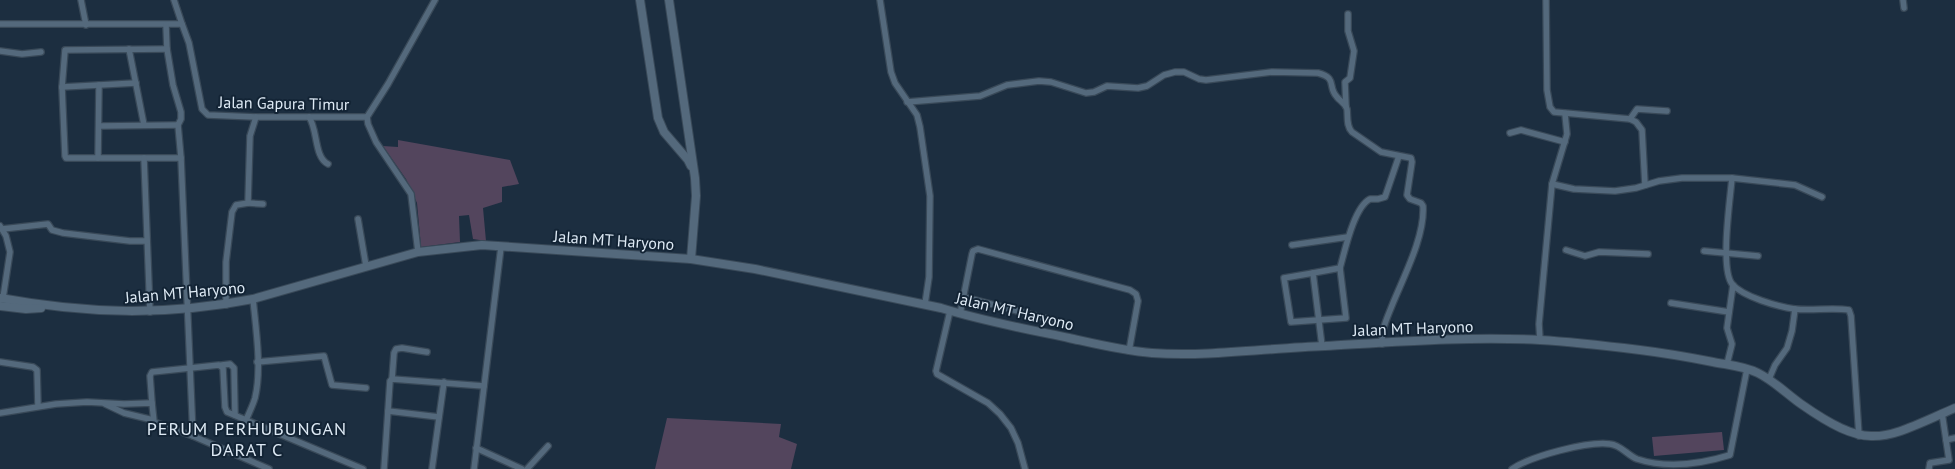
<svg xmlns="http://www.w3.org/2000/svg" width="1955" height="469" font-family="'PT Sans',sans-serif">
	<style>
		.green { fill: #53455d }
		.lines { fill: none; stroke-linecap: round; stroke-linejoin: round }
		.street-casing { stroke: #394958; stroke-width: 8 }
		.secondary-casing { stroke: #394958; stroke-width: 10 }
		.street { stroke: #54697c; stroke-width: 5.5 }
		.secondary { stroke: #54697c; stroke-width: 8 }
		.labels { text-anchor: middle; stroke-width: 4; stroke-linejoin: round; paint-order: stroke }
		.street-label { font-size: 16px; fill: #deeaf5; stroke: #132435 }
		.neighbourhood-label { font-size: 18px; letter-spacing: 1px; fill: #deeaf5; stroke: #132435 }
	</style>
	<rect width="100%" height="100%" fill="#1c2e40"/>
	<g class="green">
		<path d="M 398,140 L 510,160 L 519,184 L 502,187 L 502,202 L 483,208 L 486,241 L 473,239 L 469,215 L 459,216 L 460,242 L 421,247 L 417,203 L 406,179 L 383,146 L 398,147 Z"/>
		<path d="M 667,418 L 781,424 L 779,437 L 797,444 L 791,469 L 655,469 Z"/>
		<path d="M 1722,432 L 1724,450 L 1654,456 L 1652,437 Z"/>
	</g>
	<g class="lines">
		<g class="street-casing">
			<g id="street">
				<path d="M 81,0 L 86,25"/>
				<path d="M 174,0 L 182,24"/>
				<path d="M 880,0 L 891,72 L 895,83 L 917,115 L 920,127 L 930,196 L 929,277 L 925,304"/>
				<path d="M 1546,0 L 1547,90 L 1550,107 L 1554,112 L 1630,119 L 1636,122 L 1642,130 L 1645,185"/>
				<path d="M 1903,0 L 1904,8"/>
				<path d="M 0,24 L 182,24 L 189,43 L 202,109 L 208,115 L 256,117 L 367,117"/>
				<path d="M 166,25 L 167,49 L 173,85 L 181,112 L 181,119 L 178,125 L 181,158 L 193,436"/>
				<path d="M 129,49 L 144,125"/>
				<path d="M 167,49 L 65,50 L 62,87 L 65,156 L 66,158 L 181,158"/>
				<path d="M 0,51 L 22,54 L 41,52"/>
				<path d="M 62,87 L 136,83"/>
				<path d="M 907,102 L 980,96 L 1007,85 L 1039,81 L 1051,82 L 1086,93 L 1094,92 L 1107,86 L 1138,88 L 1147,86 L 1164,75 L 1175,72 L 1184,72 L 1199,79 L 1206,80 L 1272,72 L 1318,73 C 1338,78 1327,87 1337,97 C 1340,101 1345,103 1347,109 C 1348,117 1346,126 1352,132 L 1381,152 L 1411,158 L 1412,162 L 1407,195 L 1410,199 L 1421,203 L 1423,206 C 1425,236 1404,276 1393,303 C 1388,316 1381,329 1382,344"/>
				<path d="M 1346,106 L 1345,82 L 1350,78 L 1354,51 L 1348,31 L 1348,14"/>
				<path d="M 309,117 C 318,130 314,157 328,164"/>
				<path d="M 1630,119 L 1637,109 L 1667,111"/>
				<path d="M 100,126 L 178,125"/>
				<path d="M 1510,133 L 1521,130 L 1565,142"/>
				<path d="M 98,158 L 99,85"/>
				<path d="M 144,158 L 150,312"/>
				<path d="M 1732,178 C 1730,200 1720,268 1732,284 C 1743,297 1779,307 1795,309 C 1813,311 1832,307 1849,310 L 1851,316 L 1859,436"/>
				<path d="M 1552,184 L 1574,189 L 1615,191 L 1636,188 L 1659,181 L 1682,178 L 1732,178 L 1795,185 L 1822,197"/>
				<path d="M 248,203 L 263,204"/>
				<path d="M 358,219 L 366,266"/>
				<path d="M 0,226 L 6,236 L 10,252 L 3,298"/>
				<path d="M 2,229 L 48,224 L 52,230 L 63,233 L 130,241 L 147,241"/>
				<path d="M 1292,245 L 1348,237"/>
				<path d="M 1566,250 L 1585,256 L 1599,252 L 1648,254"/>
				<path d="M 1704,251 L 1758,256"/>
				<path d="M 418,252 L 411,194 L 376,142 L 368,124 L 367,117 L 388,84 L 435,0"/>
				<path d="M 1313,273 L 1284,278 L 1291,322 L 1346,318 L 1340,268"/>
				<path d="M 964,297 L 1064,323"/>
				<path d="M 1671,303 L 1729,312"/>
				<path d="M 226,305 L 226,262 L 232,212 L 236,205 L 248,203 L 250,136 L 256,117"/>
				<path d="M 950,311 L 936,371 L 937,374 L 988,403 L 1000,414 L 1011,428 L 1018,443 L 1025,469"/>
				<path d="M 960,314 L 972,254 L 973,251 L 978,249 L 1130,290 L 1136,294 L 1138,301 L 1129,351"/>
				<path d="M 1540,340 L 1539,324 L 1552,184 L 1567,134 L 1565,114"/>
				<path d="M 1322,346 L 1313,273 L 1340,268 C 1345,250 1354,207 1370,199 L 1378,199 L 1385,197 L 1399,156"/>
				<path d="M 0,362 L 33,367 L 37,370 L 38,406"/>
				<path d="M 257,362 L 324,356 L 332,385 L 366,388"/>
				<path d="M 1727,364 L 1732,344 L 1727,328 L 1733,285"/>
				<path d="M 222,365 L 230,364 L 234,368 L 235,415"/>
				<path d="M 392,379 L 394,353 L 396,349 L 402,348 L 427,352"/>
				<path d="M 1769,379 L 1775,365 L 1787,348 L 1792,331 L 1795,309"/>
				<path d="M 152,403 L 150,376 L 152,372 L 219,365 L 223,368 L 225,407 L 227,412 L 363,469"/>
				<path d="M 105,404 L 124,413 L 153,420"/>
				<path d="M 388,411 L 439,417"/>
				<path d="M 0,413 L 56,404 L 87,402 L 124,404 L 152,403 L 154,422 L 193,436 L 269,469"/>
				<path d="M 246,420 C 249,413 253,405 255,398 C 262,369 256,329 253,299"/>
				<path d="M 1946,440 L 1955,438"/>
				<path d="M 476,448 L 522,469"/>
				<path d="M 384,469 L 390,381 L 392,379 L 484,386"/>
				<path d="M 432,469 L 444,382"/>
				<path d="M 474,469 L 501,247"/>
				<path d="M 527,469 L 548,446"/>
				<path d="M 1512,469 C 1531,456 1588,441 1610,444 C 1621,445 1627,455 1637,459 C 1667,469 1701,464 1730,455 L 1747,369"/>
				<path d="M 1929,469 L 1930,463 L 1949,460 L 1942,413"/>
			</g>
		</g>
		<g class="secondary-casing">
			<g id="secondary">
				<path d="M 640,0 L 658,118 L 664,132 L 688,160 L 691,166"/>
				<path d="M 669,0 L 695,178 L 696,196 L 691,259"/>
				<path d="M 0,298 C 87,314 166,316 253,299 L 418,252 L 482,245 L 691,259 L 755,269 L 941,308 C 983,321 1026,329 1069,338 C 1096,344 1124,351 1152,353 C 1209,357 1267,348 1325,346 C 1394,342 1471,336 1540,340 C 1574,342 1607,346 1640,350 C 1664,353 1688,357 1713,362 C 1728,365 1744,366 1758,373 C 1774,381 1787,394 1801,404 C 1871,453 1883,439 1955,408"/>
				<path d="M 0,306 L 26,309 L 41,308"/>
			</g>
		</g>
		<use href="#street" class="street"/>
		<use href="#secondary" class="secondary"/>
	</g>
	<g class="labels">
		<g class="street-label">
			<text transform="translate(284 103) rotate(1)" y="6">Jalan Gapura Timur</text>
			<text transform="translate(614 240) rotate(4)" y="6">Jalan MT Haryono</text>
			<text transform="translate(185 292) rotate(-5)" y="6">Jalan MT Haryono</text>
			<text transform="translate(1015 311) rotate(13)" y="6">Jalan MT Haryono</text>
			<text transform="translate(1413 328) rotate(-2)" y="6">Jalan MT Haryono</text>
		</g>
		<g class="neighbourhood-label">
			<text x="247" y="435">PERUM PERHUBUNGAN<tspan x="247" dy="21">DARAT C</tspan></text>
		</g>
	</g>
</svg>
